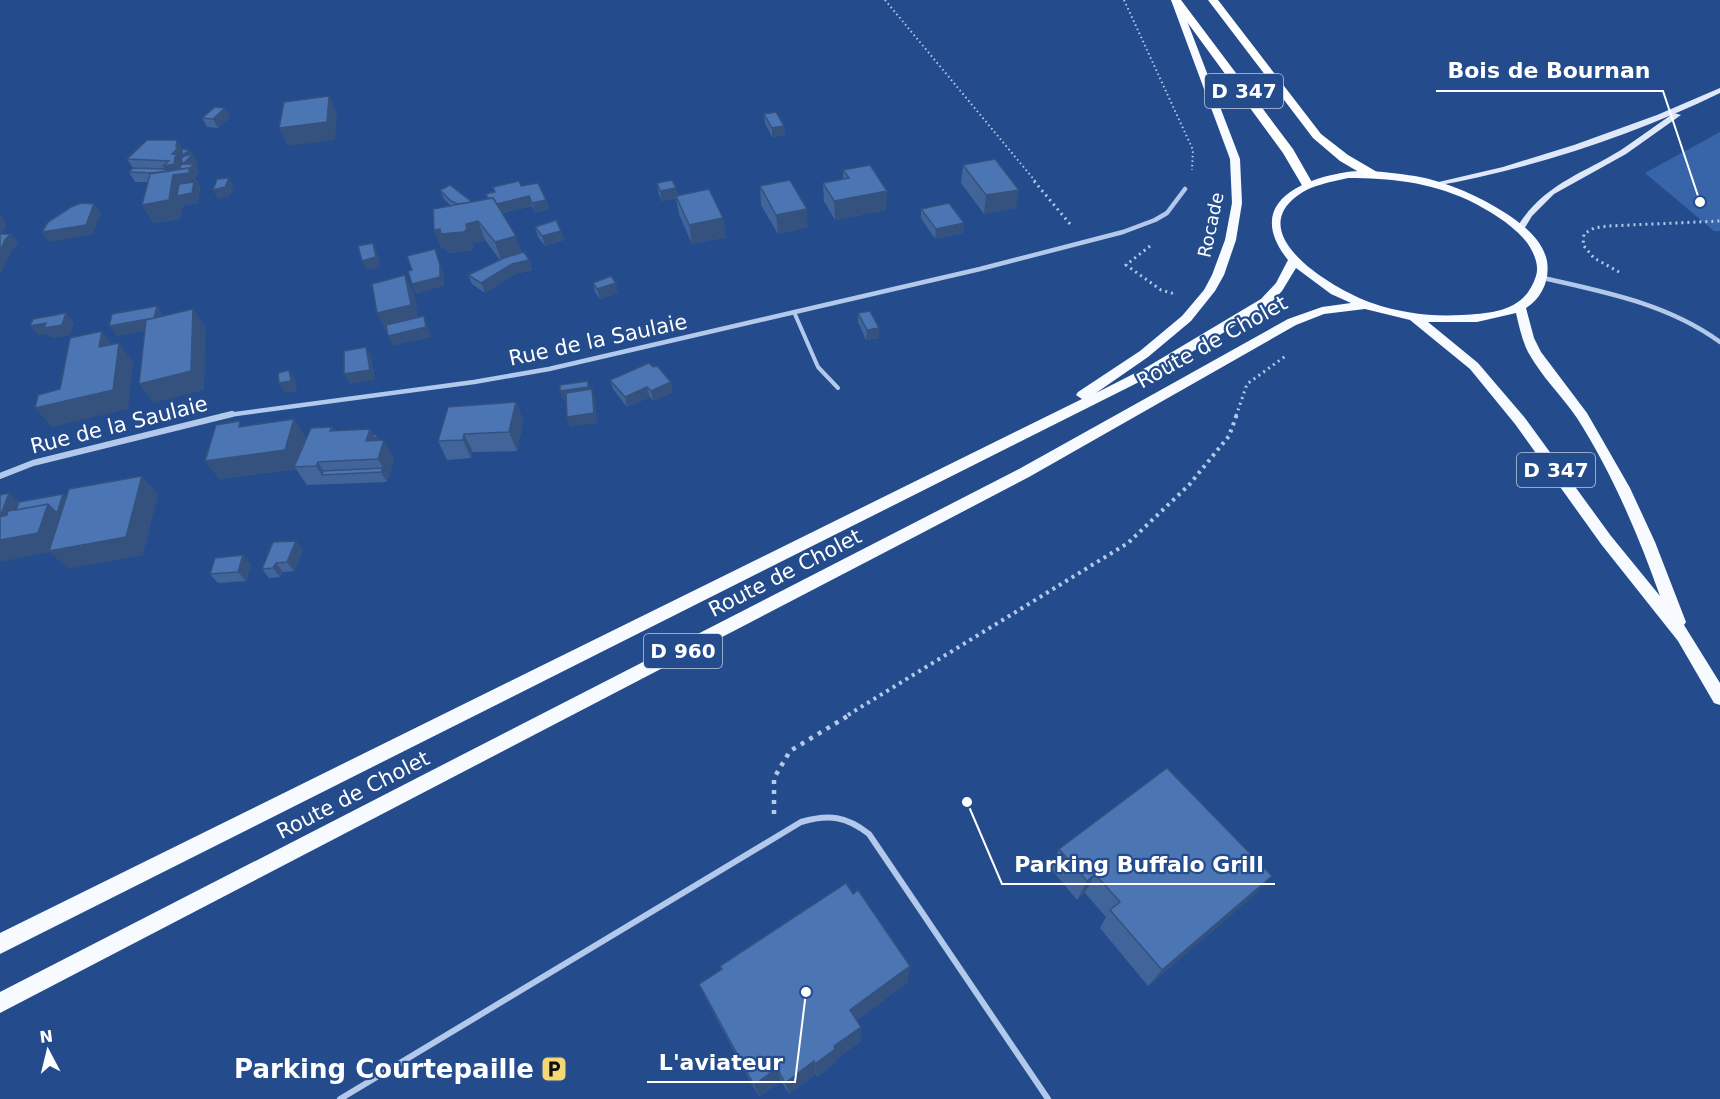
<svg xmlns="http://www.w3.org/2000/svg" width="1720" height="1099" font-family="'DejaVu Sans',sans-serif">
	<style>
		.green { fill: #3865aa }
		.lines { fill: none; stroke-linecap: round; stroke-linejoin: round }
		.path-far3 { stroke: #b3c9eb; stroke-width: 2; stroke-dasharray: 1.5 3; stroke-linecap: butt }
		.path-far2 { stroke: #b3c9eb; stroke-width: 3; stroke-dasharray: 2 4; stroke-linecap: butt }
		.path-far1 { stroke: #b3c9eb; stroke-width: 4; stroke-dasharray: 3 4.5; stroke-linecap: butt }
		.path { stroke: #b3c9eb; stroke-width: 4.5; stroke-dasharray: 4 6; stroke-linecap: butt }
		.lane-far1 { stroke: #b3c9eb; stroke-width: 4 }
		.lane { stroke: #b3c9eb; stroke-width: 6 }
		.street-far1 { stroke: #b3c9eb; stroke-width: 4.5 }
		.street { stroke: #b3c9eb; stroke-width: 6 }
		.secondary { fill: #dee8f9; fill-rule: evenodd }
		.primary { fill: #f7fafe; fill-rule: evenodd }
		.highway { fill: #fff; fill-rule: evenodd }
		.wall { fill: #41659b }
		.shaded-wall { fill: #35527e }
		.building { fill: #4c75b4; stroke: #35527e; stroke-width: 1.5 }
		.labels { text-anchor: middle; stroke-width: 4.5; stroke-linejoin: round; paint-order: stroke }
		.far-street-label { font-size: 18px; fill: #fff; stroke: #244c8d }
		.shield { fill: #244c8d; stroke: #bdc9dd; stroke-width: 1.5 }
		.shield-label { font-size: 20px; font-weight: bold; fill: #fff }
		.street-label { font-size: 21px; fill: #fff; stroke: #244c8d }
		.near-poi-label { font-size: 26px; font-weight: bold; fill: #fff; stroke: #244c8d; text-anchor: end }
		.leader { fill: none; stroke: #fff; stroke-width: 2 }
		.callout-dot { fill: #fff; stroke: #244c8d; stroke-width: 2 }
		.callout-label { font-size: 22px; text-anchor: middle; font-weight: bold; fill: #fff; stroke: #244c8d; stroke-width: 4.5; stroke-linejoin: round; paint-order: stroke }
	</style>
	<rect width="100%" height="100%" fill="#244c8d"/>
	<path class="green" d="M 1720,132 L 1720,231 L 1714,231 L 1645,173 Z"/>
	<g class="lines">
		<g class="path-far3">
			<path d="M 885,0 L 1036,182"/>
			<path d="M 1124,0 L 1193,150 L 1192,170"/>
		</g>
		<g class="path-far2">
			<path d="M 1034,181 L 1070,224"/>
			<path d="M 1150,246 L 1126,265 L 1161,290 L 1175,294"/>
			<path d="M 1619,272 L 1594,258 L 1583,245 L 1584,234 L 1594,228 L 1608,226 L 1720,221"/>
			<path d="M 1236,416 L 1247,384 L 1287,355"/>
		</g>
		<path class="path-far1" d="M 848,715 L 1128,543 L 1189,485 L 1229,436 L 1237,414"/>
		<path class="path" d="M 774,814 L 774,778 L 790,751 L 851,714"/>
		<path class="lane-far1" d="M 794,312 L 818,367 L 838,388"/>
		<path class="lane" d="M 340,1099 L 801,822 C 829,814 846,816 869,834 L 1048,1099"/>
		<g class="street-far1">
			<path d="M 1543,278 C 1605,292 1668,304 1720,342"/>
			<path d="M 221,416 L 474,382 L 549,369 L 980,269 L 1123,232 L 1155,220 L 1167,213 L 1185,189"/>
		</g>
		<path class="street" d="M 0,476 L 33,463 L 232,414"/>
		<g class="secondary">
			<path d="M 1720,88 L 1720,93 C 1634,135 1528,170 1434,186 L 1430,184 L 1503,167 L 1574,145 L 1657,115 Z"/>
			<path d="M 1674,113 L 1681,115 L 1626,154 L 1554,194 L 1532,216 L 1523,231 L 1517,231 L 1516,229 C 1542,185 1580,175 1621,150 C 1639,138 1656,125 1674,113 Z"/>
		</g>
		<path class="primary" d="M 1171,0 L 1179,0 L 1240,159 L 1242,203 L 1236,240 L 1224,275 L 1215,291 L 1191,321 L 1148,357 L 1096,393 L 1147,367 L 1261,299 L 1276,283 L 1288,260 C 1245,206 1296,180 1347,172 C 1368,169 1394,173 1415,176 C 1448,182 1479,196 1507,214 C 1524,225 1543,241 1547,261 C 1550,280 1542,298 1526,308 L 1534,338 L 1541,352 L 1587,413 L 1630,488 L 1655,542 L 1686,622 L 1684,625 L 1720,683 L 1720,705 L 1714,703 L 1678,641 L 1601,544 L 1515,424 L 1470,369 L 1410,320 L 1365,309 L 1324,314 L 1296,325 L 1029,477 L 922,533 L 0,1013 L 0,992 L 1019,469 L 1288,319 L 1322,307 L 1351,303 L 1331,294 L 1296,268 L 1282,291 L 1269,305 L 1157,373 L 0,954 L 0,933 L 1082,399 L 1076,395 L 1078,392 L 1140,351 L 1182,316 L 1204,290 L 1212,275 L 1225,240 L 1232,203 L 1230,159 ZM 1348,178 C 1390,178 1429,182 1468,200 C 1488,210 1509,222 1524,239 C 1532,248 1540,264 1536,276 C 1525,311 1494,313 1462,315 C 1432,317 1400,313 1372,303 C 1339,292 1242,237 1297,196 C 1311,185 1331,182 1348,178 ZM 1516,313 C 1519,326 1522,340 1528,352 C 1541,376 1562,396 1577,418 C 1612,473 1638,534 1660,596 L 1611,536 L 1525,418 L 1478,363 L 1428,322 L 1477,322 Z"/>
		<g class="highway">
			<path d="M 1171,0 L 1181,0 L 1293,149 L 1313,184 L 1311,187 L 1303,187 L 1283,153 Z"/>
			<path d="M 1208,0 L 1218,0 L 1321,134 L 1348,155 L 1377,172 L 1379,175 L 1377,178 L 1369,178 L 1340,161 L 1313,138 Z"/>
		</g>
	</g>
	<g class="wall">
		<path d="M 764,114 L 784,126 L 785,135 L 772,137 L 765,123 Z"/>
		<path d="M 230,117 L 218,128 L 207,127 L 202,118 Z"/>
		<path d="M 177,140 L 182,149 L 189,150 L 198,163 L 195,166 L 199,173 L 195,178 L 200,186 L 198,203 L 183,205 L 180,219 L 154,223 L 142,205 L 148,182 L 135,182 L 129,172 L 133,168 L 127,159 Z"/>
		<path d="M 963,165 L 1016,208 L 984,214 L 961,183 Z"/>
		<path d="M 843,170 L 886,210 L 835,220 L 824,201 L 823,183 L 843,179 Z"/>
		<path d="M 657,183 L 676,188 L 677,195 L 726,237 L 692,244 L 679,214 L 676,198 L 662,201 L 658,192 Z"/>
		<path d="M 521,186 L 546,200 L 549,209 L 535,212 L 532,206 L 502,213 L 522,253 L 529,260 L 532,270 L 515,274 L 485,293 L 472,284 L 468,275 L 500,260 L 485,240 L 472,243 L 474,248 L 471,250 L 448,253 L 446,248 L 442,249 L 434,230 L 451,206 L 444,199 L 440,190 L 472,202 L 488,199 L 486,194 Z"/>
		<path d="M 760,186 L 808,227 L 778,234 L 761,205 Z"/>
		<path d="M 921,209 L 964,223 L 963,233 L 935,239 L 921,218 Z"/>
		<path d="M 535,227 L 561,231 L 564,240 L 545,246 L 538,237 Z"/>
		<path d="M 593,283 L 618,293 L 600,299 L 595,292 Z"/>
		<path d="M 858,313 L 879,338 L 866,340 L 858,322 Z"/>
		<path d="M 610,380 L 673,392 L 653,401 L 650,397 L 627,407 L 613,389 Z"/>
		<path d="M 516,402 L 523,421 L 517,451 L 473,452 L 471,458 L 447,460 L 438,441 Z"/>
		<path d="M 243,426 L 306,438 L 305,442 L 332,427 L 333,431 L 376,435 L 379,440 L 394,459 L 387,482 L 307,485 L 296,469 L 219,479 Z"/>
		<path d="M 303,550 L 294,571 L 283,572 L 280,577 L 269,578 L 262,569 Z"/>
		<path d="M 251,564 L 246,581 L 218,583 L 210,574 Z"/>
		<path d="M 1059,849 L 1272,876 L 1254,895 L 1148,986 L 1100,928 L 1106,917 L 1085,893 L 1077,900 L 1051,869 Z"/>
		<path d="M 720,966 L 908,982 L 857,1020 L 861,1041 L 836,1059 L 836,1062 L 817,1077 L 816,1074 L 789,1094 L 781,1081 L 759,1097 L 706,999 L 699,984 L 721,969 Z"/>
	</g>
	<g class="shaded-wall">
		<path d="M 329,96 L 337,114 L 335,140 L 288,146 L 279,128 Z"/>
		<path d="M 225,108 L 230,117 L 218,128 L 213,119 Z"/>
		<path d="M 784,126 L 785,135 L 772,137 L 772,128 Z"/>
		<path d="M 177,140 L 185,154 L 189,150 L 192,155 L 193,154 L 198,163 L 195,166 L 199,173 L 195,178 L 200,186 L 198,203 L 183,205 L 180,219 L 154,223 L 142,205 L 167,172 L 163,166 L 174,164 L 172,154 L 176,147 Z"/>
		<path d="M 229,178 L 234,187 L 230,196 L 218,199 L 213,190 Z"/>
		<path d="M 676,188 L 677,197 L 662,201 L 660,191 Z"/>
		<path d="M 1019,190 L 1016,208 L 984,214 L 986,195 Z"/>
		<path d="M 887,191 L 886,210 L 835,220 L 834,201 Z"/>
		<path d="M 529,196 L 532,206 L 495,214 L 492,205 Z"/>
		<path d="M 546,200 L 549,209 L 535,212 L 532,203 Z"/>
		<path d="M 94,204 L 101,213 L 93,234 L 49,242 L 42,232 Z"/>
		<path d="M 807,209 L 808,227 L 778,234 L 776,215 Z"/>
		<path d="M 0,214 L 7,224 L 0,237 Z"/>
		<path d="M 723,218 L 726,237 L 692,244 L 689,225 Z"/>
		<path d="M 478,221 L 485,240 L 472,243 L 474,248 L 471,250 L 448,253 L 446,248 L 442,249 L 434,230 Z"/>
		<path d="M 964,223 L 963,233 L 935,239 L 936,229 Z"/>
		<path d="M 561,231 L 564,240 L 545,246 L 542,236 Z"/>
		<path d="M 11,234 L 19,243 L 12,250 L 0,275 L 0,248 L 5,240 Z"/>
		<path d="M 516,236 L 522,255 L 501,261 L 495,242 Z"/>
		<path d="M 373,243 L 377,252 L 380,267 L 366,270 L 362,261 Z"/>
		<path d="M 435,249 L 444,275 L 444,286 L 416,294 L 412,284 Z"/>
		<path d="M 529,260 L 532,270 L 515,274 L 485,293 L 481,283 L 512,264 Z"/>
		<path d="M 405,275 L 414,294 L 420,324 L 386,332 L 377,313 Z"/>
		<path d="M 616,283 L 618,293 L 600,299 L 597,289 Z"/>
		<path d="M 157,306 L 163,316 L 160,328 L 117,336 L 109,326 Z"/>
		<path d="M 193,309 L 206,328 L 204,390 L 153,403 L 139,384 Z"/>
		<path d="M 66,313 L 74,323 L 70,335 L 52,338 L 48,334 L 38,335 L 30,326 Z"/>
		<path d="M 424,316 L 428,326 L 431,337 L 392,346 L 388,336 Z"/>
		<path d="M 879,328 L 879,338 L 866,340 L 867,330 Z"/>
		<path d="M 102,331 L 116,350 L 99,347 Z"/>
		<path d="M 119,343 L 133,362 L 128,409 L 52,427 L 35,408 Z"/>
		<path d="M 366,347 L 371,356 L 375,380 L 350,384 L 344,374 Z"/>
		<path d="M 289,370 L 295,379 L 297,391 L 285,393 L 279,383 Z"/>
		<path d="M 588,381 L 591,391 L 591,396 L 563,400 L 560,391 Z"/>
		<path d="M 671,382 L 673,392 L 653,401 L 651,391 Z"/>
		<path d="M 647,387 L 650,397 L 627,407 L 625,397 Z"/>
		<path d="M 592,389 L 595,399 L 597,423 L 570,427 L 567,417 Z"/>
		<path d="M 516,402 L 523,421 L 517,451 L 509,432 Z"/>
		<path d="M 294,419 L 306,438 L 298,466 L 294,467 L 296,469 L 219,479 L 205,461 Z"/>
		<path d="M 370,429 L 375,438 L 376,435 L 381,444 L 366,441 Z"/>
		<path d="M 464,434 L 473,452 L 471,458 L 463,440 Z"/>
		<path d="M 384,440 L 394,459 L 387,482 L 381,472 L 383,468 L 378,459 Z"/>
		<path d="M 318,462 L 326,475 L 322,475 L 328,484 L 316,466 Z"/>
		<path d="M 142,476 L 158,494 L 143,555 L 68,569 L 50,552 L 0,562 L 0,517 L 9,493 L 28,511 L 48,504 L 63,494 L 72,503 Z"/>
		<path d="M 296,541 L 303,550 L 294,571 L 287,562 Z"/>
		<path d="M 243,555 L 251,564 L 246,581 L 238,572 Z"/>
		<path d="M 276,563 L 283,572 L 280,577 L 273,568 Z"/>
		<path d="M 1095,874 L 1085,893 L 1077,900 L 1087,881 Z"/>
		<path d="M 1272,876 L 1254,895 L 1148,986 L 1162,970 Z"/>
		<path d="M 910,966 L 908,982 L 851,1025 L 850,1010 Z"/>
		<path d="M 861,1027 L 861,1041 L 836,1059 L 836,1062 L 817,1077 L 815,1064 L 834,1046 Z"/>
		<path d="M 814,1061 L 816,1074 L 789,1094 L 785,1083 Z"/>
		<path d="M 777,1068 L 781,1081 L 759,1097 L 754,1085 Z"/>
	</g>
	<g class="building">
		<path d="M 329,96 L 327,122 L 279,128 L 284,102 Z"/>
		<path d="M 215,107 L 225,108 L 213,119 L 202,118 Z"/>
		<path d="M 776,112 L 784,126 L 772,128 L 764,114 Z"/>
		<path d="M 147,140 L 177,140 L 176,147 L 179,147 L 172,154 L 178,155 L 175,157 L 174,164 L 163,166 L 169,161 L 127,159 Z"/>
		<path d="M 182,149 L 189,150 L 183,155 L 182,152 Z"/>
		<path d="M 193,154 L 183,164 L 181,159 L 184,156 Z"/>
		<path d="M 995,159 L 1019,190 L 986,195 L 963,165 Z"/>
		<path d="M 183,164 L 194,164 L 189,169 L 189,168 L 180,169 L 180,166 Z"/>
		<path d="M 870,165 L 887,191 L 834,201 L 823,183 L 849,178 L 843,170 Z"/>
		<path d="M 133,168 L 165,169 L 166,171 L 153,173 L 129,172 Z"/>
		<path d="M 189,168 L 189,173 L 173,175 L 169,200 L 142,205 L 150,174 Z"/>
		<path d="M 229,178 L 225,187 L 213,190 L 217,179 Z"/>
		<path d="M 672,180 L 676,188 L 660,191 L 657,183 Z"/>
		<path d="M 790,180 L 807,209 L 776,215 L 760,186 Z"/>
		<path d="M 519,181 L 521,186 L 538,183 L 546,200 L 532,203 L 529,196 L 497,204 L 493,198 L 488,198 L 486,194 L 495,192 L 493,187 Z"/>
		<path d="M 194,182 L 192,193 L 177,196 L 179,184 Z"/>
		<path d="M 450,185 L 472,202 L 458,204 L 451,201 L 440,190 Z"/>
		<path d="M 709,189 L 723,218 L 689,225 L 676,196 Z"/>
		<path d="M 493,198 L 516,236 L 495,242 L 478,221 L 466,224 L 467,229 L 464,232 L 441,234 L 440,229 L 434,230 L 433,209 Z"/>
		<path d="M 81,203 L 94,204 L 86,225 L 42,232 L 48,222 L 71,207 Z"/>
		<path d="M 949,203 L 964,223 L 936,229 L 921,209 Z"/>
		<path d="M 556,220 L 561,231 L 542,236 L 535,227 Z"/>
		<path d="M 1,234 L 11,234 L 5,240 L 1,249 L 0,248 L 0,235 Z"/>
		<path d="M 373,243 L 376,257 L 362,261 L 358,246 Z"/>
		<path d="M 435,249 L 440,265 L 440,277 L 412,284 L 408,271 L 412,270 L 407,256 Z"/>
		<path d="M 524,252 L 529,260 L 512,264 L 481,283 L 468,275 L 504,258 Z"/>
		<path d="M 405,275 L 411,305 L 377,313 L 372,284 Z"/>
		<path d="M 611,276 L 616,283 L 597,289 L 593,283 Z"/>
		<path d="M 157,306 L 154,318 L 109,326 L 112,314 Z"/>
		<path d="M 193,309 L 191,371 L 139,384 L 146,320 Z"/>
		<path d="M 870,311 L 879,328 L 867,330 L 858,313 Z"/>
		<path d="M 66,313 L 62,325 L 44,328 L 46,323 L 30,326 L 33,319 Z"/>
		<path d="M 424,316 L 426,327 L 388,336 L 386,325 Z"/>
		<path d="M 102,331 L 99,347 L 119,343 L 113,390 L 35,408 L 38,395 L 60,389 L 70,338 Z"/>
		<path d="M 366,347 L 370,370 L 344,374 L 344,351 Z"/>
		<path d="M 649,363 L 653,367 L 657,366 L 671,382 L 651,391 L 647,387 L 625,397 L 610,380 Z"/>
		<path d="M 289,370 L 291,381 L 279,383 L 278,373 Z"/>
		<path d="M 588,381 L 588,387 L 560,391 L 560,385 Z"/>
		<path d="M 592,389 L 594,413 L 567,417 L 566,393 Z"/>
		<path d="M 516,402 L 509,432 L 464,434 L 463,440 L 438,441 L 448,407 Z"/>
		<path d="M 294,419 L 285,450 L 205,461 L 216,425 L 240,421 L 239,427 Z"/>
		<path d="M 332,427 L 330,431 L 370,429 L 366,441 L 384,440 L 378,459 L 318,462 L 316,466 L 294,467 L 311,428 Z"/>
		<path d="M 383,468 L 381,472 L 322,475 L 323,471 Z"/>
		<path d="M 142,476 L 126,537 L 49,551 L 69,489 Z"/>
		<path d="M 9,493 L 0,517 L 7,515 L 8,511 L 48,504 L 38,533 L 0,540 L 0,495 Z"/>
		<path d="M 63,494 L 57,513 L 48,504 L 16,510 L 19,502 Z"/>
		<path d="M 296,541 L 287,562 L 276,563 L 273,568 L 262,569 L 273,542 Z"/>
		<path d="M 243,555 L 238,572 L 210,574 L 215,558 Z"/>
		<path d="M 1167,768 L 1272,876 L 1162,970 L 1110,910 L 1120,902 L 1095,874 L 1087,881 L 1059,849 Z"/>
		<path d="M 846,883 L 853,894 L 858,890 L 910,966 L 850,1010 L 861,1027 L 834,1046 L 835,1049 L 815,1064 L 814,1061 L 785,1083 L 777,1068 L 754,1085 L 699,984 L 722,969 L 720,966 Z"/>
	</g>
	<defs>
		<g id="parking-square" transform="scale(1.35)"><rect x="-9" y="-9" width="18" height="18" rx="4" fill="#f5d876" stroke="#244c8d"/><path d="M-3.5-5.5H1a3.5 3.5 0 0 1 0 7H-1V5.5H-3.5ZM-1-3.4V-.6H.8a1.4 1.4 0 0 0 0-2.8Z" fill="#111"/></g>
	</defs>
	<g fill-rule="evenodd">
		<use href="#parking-square" x="554" y="1069"/>
	</g>
	<g class="labels">
		<g class="far-street-label">
			<text transform="translate(1211 225) rotate(-78)" y="6">Rocade</text>
		</g>
		<g class="shield">
			<rect x="1205" y="74" width="78" height="34" rx="4.5"/>
			<rect x="1517" y="453" width="78" height="34" rx="4.5"/>
			<rect x="644" y="634" width="78" height="34" rx="4.5"/>
		</g>
		<g class="shield-label">
			<text x="1244" y="98">D 347</text>
			<text x="1556" y="477">D 347</text>
			<text x="683" y="658">D 960</text>
		</g>
		<g class="street-label">
			<text transform="translate(598 340) rotate(-12)" y="7">Rue de la Saulaie</text>
			<text transform="translate(1212 342) rotate(-29)" y="7">Route de Cholet</text>
			<text transform="translate(119 425) rotate(-14)" y="7">Rue de la Saulaie</text>
			<text transform="translate(785 573) rotate(-27)" y="7">Route de Cholet</text>
			<text transform="translate(353 795) rotate(-27)" y="7">Route de Cholet</text>
		</g>
		<g class="near-poi-label">
			<text x="534" y="1078">Parking Courtepaille</text>
		</g>
	</g>
	<path class="leader" d="M1700 202L1663 91H1436M967 802L1002 884H1275M806 992L795 1082H647"/>
	<g class="callout-dot">
		<circle cx="1700" cy="202" r="6"/>
		<circle cx="967" cy="802" r="6"/>
		<circle cx="806" cy="992" r="6"/>
	</g>
	<g class="callout-label">
		<text x="1549" y="78">Bois de Bournan</text>
		<text x="1139" y="872">Parking Buffalo Grill</text>
		<text x="721" y="1070">L'aviateur</text>
	</g>
	<g transform="translate(48 1051) rotate(353)" stroke="#244c8d" stroke-width="4.5" paint-order="stroke">
	<path d="M0-4.5L10 22L0 15L-10 22Z" fill="#ffffff"/>
	<text y="-9" font-size="16" font-weight="bold" text-anchor="middle" fill="#ffffff">N</text>
	</g>
</svg>
